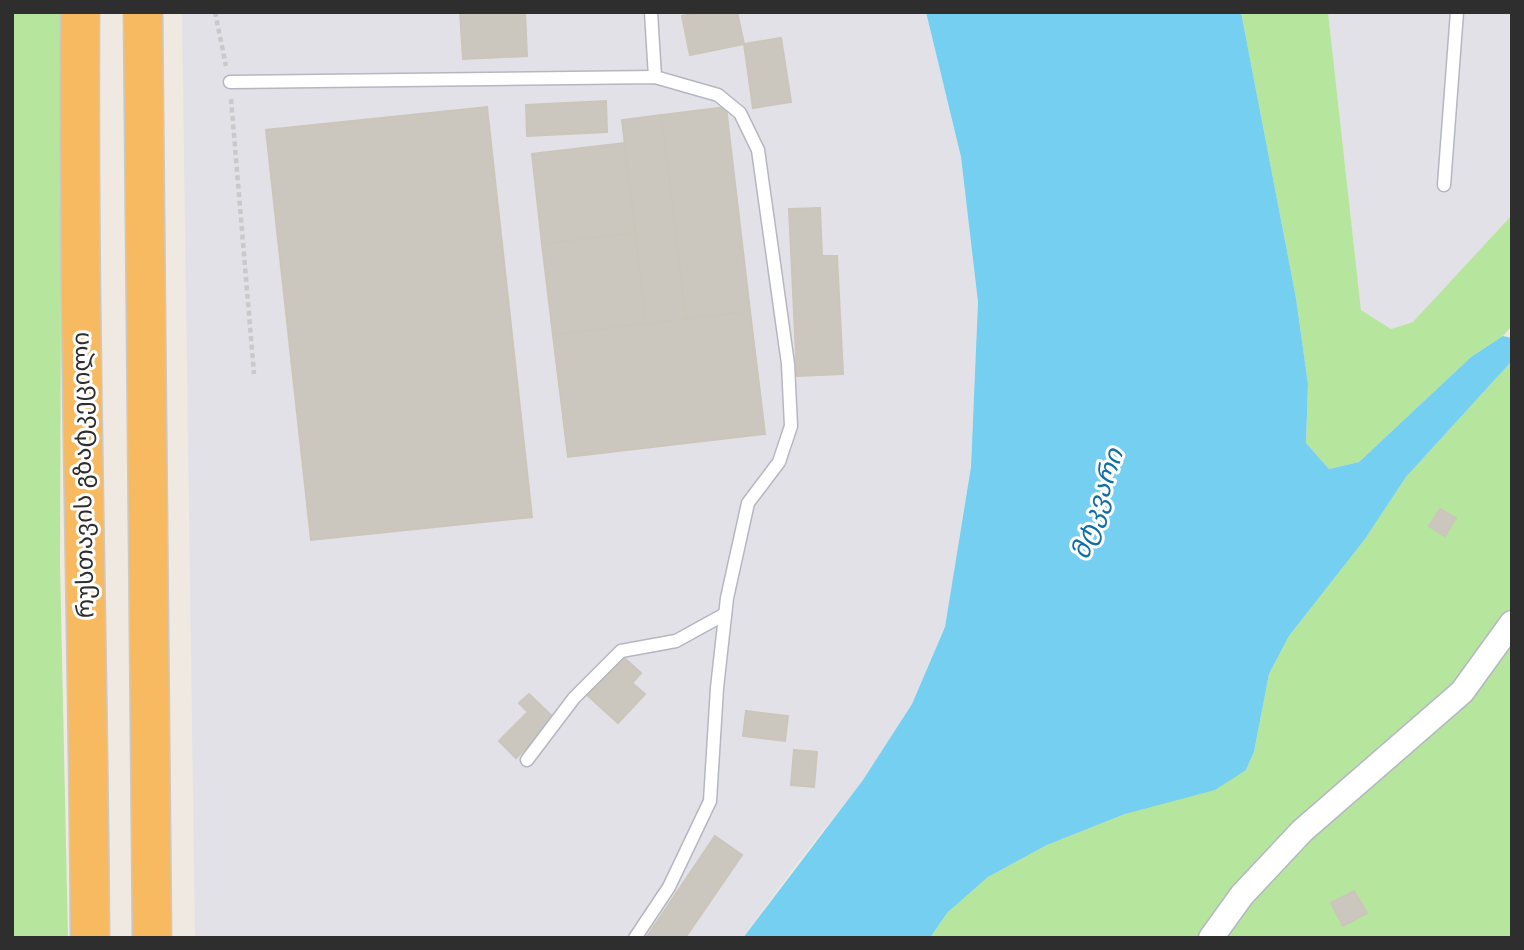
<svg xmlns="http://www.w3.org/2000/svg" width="1524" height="950" font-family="Figtree,'Noto Sans Georgian',sans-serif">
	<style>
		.industrial { fill: #e3e1e8 }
		.green { fill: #b6e59e }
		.water { fill: #75cff0 }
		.building { fill: #cbc7bf; stroke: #cbc5ba; stroke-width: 2 }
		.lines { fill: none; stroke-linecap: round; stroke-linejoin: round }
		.service-casing { stroke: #b4b7c1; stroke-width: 15 }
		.minor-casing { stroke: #b4b7c1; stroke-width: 27 }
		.trunk-casing { stroke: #c9c9c9; stroke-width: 41 }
		.path { stroke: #c9c9c9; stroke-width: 4.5; stroke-dasharray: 5 3.5; stroke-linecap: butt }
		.service { stroke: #fff; stroke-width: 12 }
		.minor { stroke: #fff; stroke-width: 24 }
		.trunk { stroke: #f8ba60; stroke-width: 38 }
		.labels { text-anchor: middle; stroke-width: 6; stroke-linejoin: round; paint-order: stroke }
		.street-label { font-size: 24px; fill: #2e2e2e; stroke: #fff }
		.water-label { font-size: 26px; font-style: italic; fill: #0d6fa3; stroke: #fff }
	</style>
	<rect width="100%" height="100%" fill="#efe9e1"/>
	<g class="industrial">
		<path d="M 182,12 L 926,12 L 961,157 L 978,302 L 971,467 L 945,627 L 912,704 L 863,780 L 792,870 L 743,938 L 195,938 Z"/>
		<path d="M 1328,12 L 1512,12 L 1512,215 L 1414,322 L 1391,329 L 1361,310 Z"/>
	</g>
	<g class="green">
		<path d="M 12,12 L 62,12 L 60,564 L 68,938 L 12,938 Z"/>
		<path d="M 1241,12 L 1328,12 L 1361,310 L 1391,329 L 1413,322 L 1512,215 L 1512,326 L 1503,336 L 1471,357 L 1359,462 L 1329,469 L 1306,443 L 1308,384 L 1296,298 Z"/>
		<path d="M 1512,357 L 1512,938 L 930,938 L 947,913 L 988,877 L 1047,845 L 1125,814 L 1246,770 L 1254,752 L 1269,674 L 1289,636 L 1365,539 L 1406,477 L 1510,363 Z"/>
	</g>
	<path class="water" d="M 926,12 L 1241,12 L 1296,298 L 1308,384 L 1306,443 L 1329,469 L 1359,462 L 1471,357 L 1503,336 L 1512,338 L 1510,363 L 1406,477 L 1365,539 L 1289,636 L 1269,674 L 1254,752 L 1246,770 L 1215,790 L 1125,814 L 1047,845 L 988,877 L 947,913 L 930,938 L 743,938 L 863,780 L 912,704 L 945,627 L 971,467 L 978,302 L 961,157 Z"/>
	<g class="building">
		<path d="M 460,12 L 525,12 L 527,56 L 463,59 Z"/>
		<path d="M 702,12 L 737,12 L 744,44 L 690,55 L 682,16 Z"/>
		<path d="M 781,38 L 791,102 L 753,108 L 744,44 Z"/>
		<path d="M 606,101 L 607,132 L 527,136 L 526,105 Z"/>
		<path d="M 487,107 L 532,517 L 311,540 L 266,130 Z"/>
		<path d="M 726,107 L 750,311 L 686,319 L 661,115 Z"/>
		<path d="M 661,115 L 686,319 L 646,324 L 622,120 Z"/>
		<path d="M 624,143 L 635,233 L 542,244 L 532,154 Z"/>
		<path d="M 820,208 L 822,256 L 837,256 L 843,374 L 797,376 L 789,209 Z"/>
		<path d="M 635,233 L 646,324 L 553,335 L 542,244 Z"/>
		<path d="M 750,311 L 765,434 L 568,457 L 553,335 Z"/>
		<path d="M 1440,509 L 1456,518 L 1445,536 L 1429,526 Z"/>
		<path d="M 621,655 L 641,673 L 632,683 L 645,694 L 618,723 L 586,694 Z"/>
		<path d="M 529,694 L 555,719 L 516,758 L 499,741 L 528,712 L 519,703 Z"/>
		<path d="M 746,711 L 788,716 L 785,741 L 743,736 Z"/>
		<path d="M 794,750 L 817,752 L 814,787 L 791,785 Z"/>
		<path d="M 715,836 L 742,855 L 685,938 L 646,938 Z"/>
		<path d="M 1354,891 L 1367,913 L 1343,926 L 1331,903 Z"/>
	</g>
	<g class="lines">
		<g class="service-casing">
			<g id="service">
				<path d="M 651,12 L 655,77"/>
				<path d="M 230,82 L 655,77 L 718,95 L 740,113 L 758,150 L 788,364 L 791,426 L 779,462 L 748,503 L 727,598 L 717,688 L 710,801 L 669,887 L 635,938"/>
				<path d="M 1444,185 L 1457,12"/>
				<path d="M 527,760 L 574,698 L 621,651 L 676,641 L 725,614"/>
			</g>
		</g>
		<g class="minor-casing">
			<path id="minor" d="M 1211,938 L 1242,895 L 1302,831 L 1462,692 L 1512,623"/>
		</g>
		<g class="trunk-casing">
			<g id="trunk">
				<path d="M 80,12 C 78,321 88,629 90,938"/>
				<path d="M 143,12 L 152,938"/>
			</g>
		</g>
		<g class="path">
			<path d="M 215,12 L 226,66"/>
			<path d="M 231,99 L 254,374"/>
		</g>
		<use href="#service" class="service"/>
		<use href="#minor" class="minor"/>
		<use href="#trunk" class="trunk"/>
	</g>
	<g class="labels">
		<g class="street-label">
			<text transform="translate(83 475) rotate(-91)" y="8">რუსთავის გზატკეცილი</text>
		</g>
		<g class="water-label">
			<text transform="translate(1097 504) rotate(-72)" y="9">მტკვარი</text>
		</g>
	</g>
	<rect width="1524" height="950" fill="none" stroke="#2e2e2e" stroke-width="28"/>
</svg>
